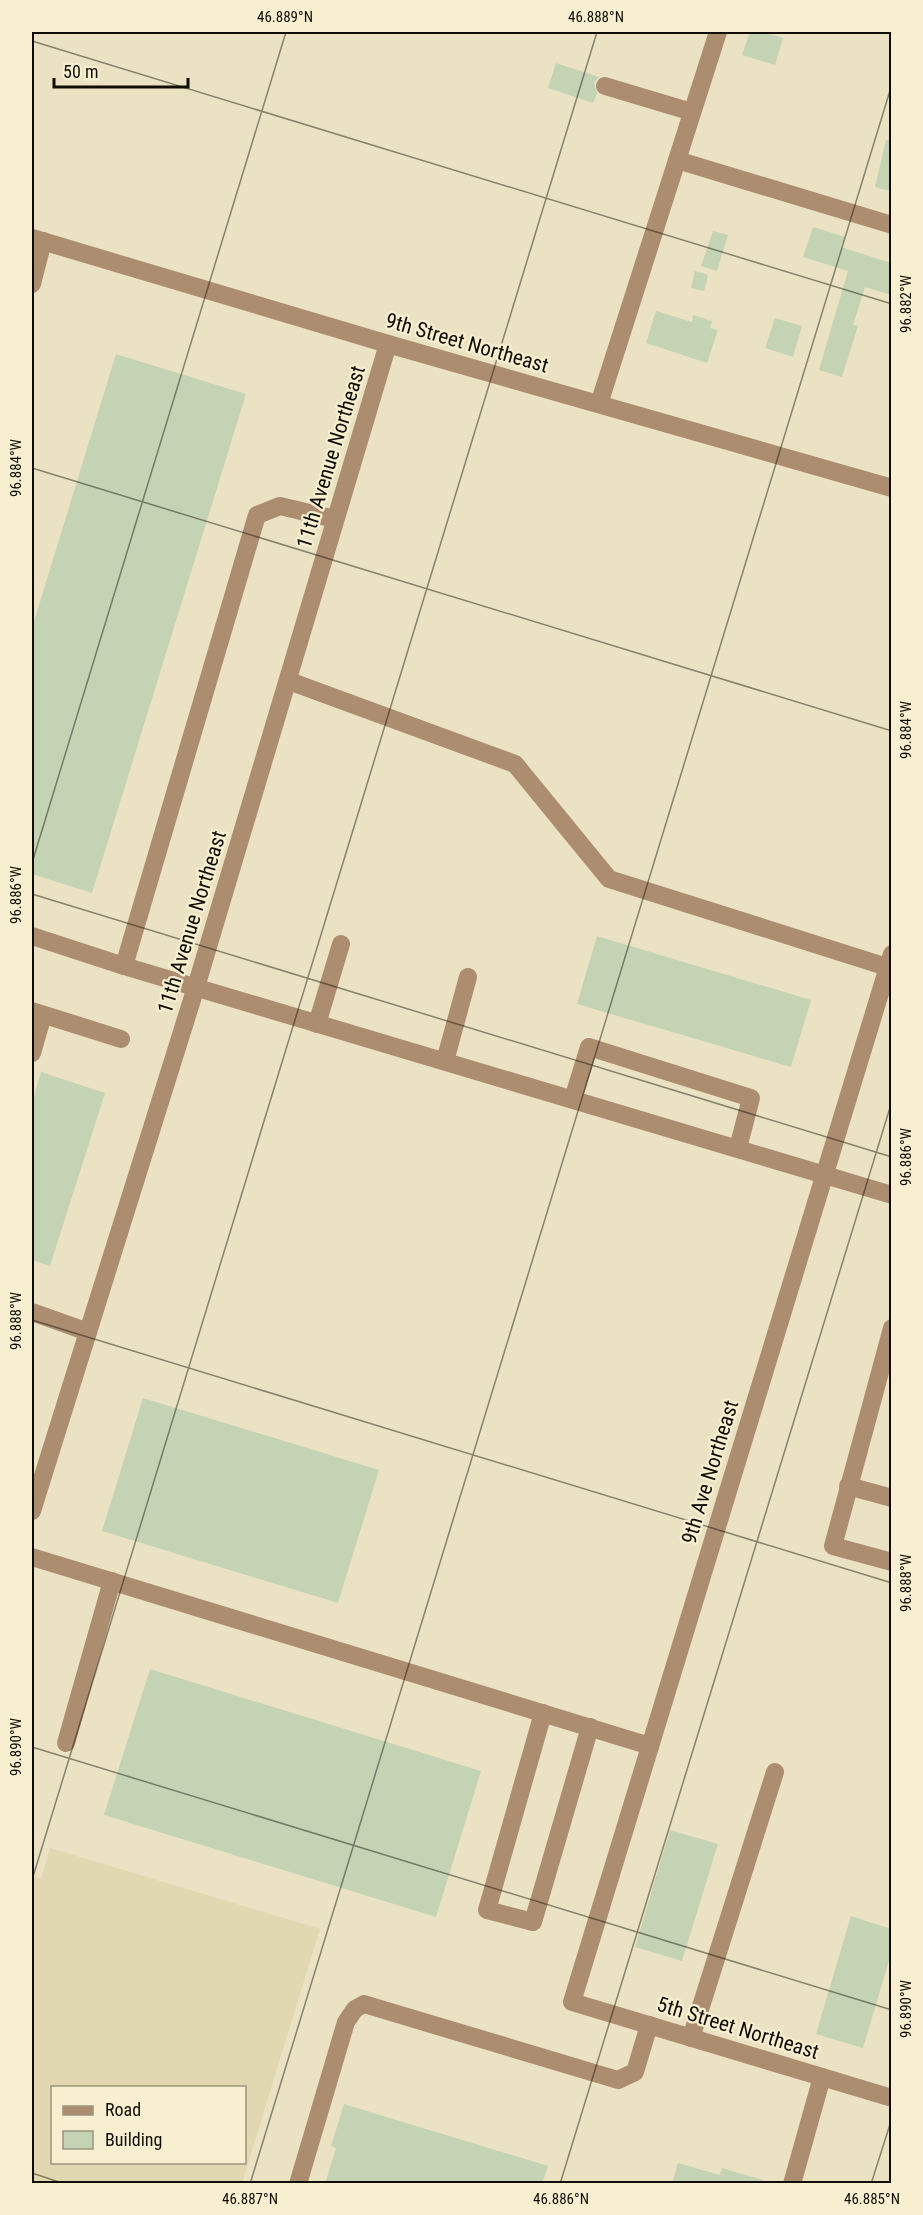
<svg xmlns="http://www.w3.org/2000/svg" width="923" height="2215" font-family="'Roboto Condensed',sans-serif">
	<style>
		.built { fill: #e1d8b1; fill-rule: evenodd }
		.building { fill: #c5d3b5 }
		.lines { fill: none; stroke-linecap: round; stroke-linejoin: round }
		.minor { stroke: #ad8d70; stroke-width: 18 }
		.ticks { fill: none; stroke: #100d04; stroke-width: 1.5; stroke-opacity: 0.45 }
		.labels { text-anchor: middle; stroke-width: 4.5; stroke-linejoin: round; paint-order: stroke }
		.street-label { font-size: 21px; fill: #100d04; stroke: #f7efcf }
		.neatline { fill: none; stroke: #100d04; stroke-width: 2 }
		.ticks-label { font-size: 15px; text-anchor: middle; fill: #100d04 }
	</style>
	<rect width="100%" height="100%" fill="#eae2c2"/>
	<path class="built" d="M 50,1848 L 320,1929 L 242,2183 L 32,2183 L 32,1876 L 41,1879 ZM 52,2088 L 244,2088 L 244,2162 L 52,2162 Z"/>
	<g class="building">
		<path d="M 750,32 L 763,32 L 783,38 L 775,65 L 742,55 Z"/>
		<path d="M 556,63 L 599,77 L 594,83 L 597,93 L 593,103 L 548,88 Z"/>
		<path d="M 886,140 L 891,140 L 890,191 L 875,187 Z"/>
		<path d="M 813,227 L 845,237 L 841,247 L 891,263 L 891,295 L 865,287 L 853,325 L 858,326 L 842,377 L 819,370 L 848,271 L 803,257 Z"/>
		<path d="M 713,231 L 728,235 L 717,271 L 701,266 Z"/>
		<path d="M 695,271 L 708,275 L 704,291 L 691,288 Z"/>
		<path d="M 656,311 L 692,322 L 693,315 L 712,321 L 710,328 L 718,330 L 707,363 L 646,343 Z"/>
		<path d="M 775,318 L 802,326 L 793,357 L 765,348 Z"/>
		<path d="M 116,354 L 246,394 L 92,893 L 32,874 L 32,628 Z"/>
		<path d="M 597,936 L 811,1000 L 791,1067 L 577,1004 Z"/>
		<path d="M 41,1072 L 105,1093 L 50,1266 L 32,1260 L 32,1102 Z"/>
		<path d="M 143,1398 L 379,1470 L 338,1603 L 102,1531 Z"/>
		<path d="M 150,1669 L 481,1771 L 436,1917 L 104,1815 Z"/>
		<path d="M 670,1830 L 718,1844 L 682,1961 L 635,1947 Z"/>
		<path d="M 851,1916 L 891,1929 L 891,1954 L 863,2048 L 816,2034 Z"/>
		<path d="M 344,2104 L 548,2166 L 542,2184 L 325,2184 L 336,2148 L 331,2146 Z"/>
		<path d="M 678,2163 L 720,2175 L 722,2168 L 763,2180 L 762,2184 L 672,2184 Z"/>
	</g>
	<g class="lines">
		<g class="minor">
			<path d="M 605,86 L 692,112"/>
			<path d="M 677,160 L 892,225"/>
			<path d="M 32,238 L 388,344 L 892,488"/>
			<path d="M 32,284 L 43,241"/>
			<path d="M 599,404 L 718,32"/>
			<path d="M 289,681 L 515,764 L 609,879 L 887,967"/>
			<path d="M 32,936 L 124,966 L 892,1195"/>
			<path d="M 892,954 L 572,2002 L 892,2098"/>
			<path d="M 124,966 L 257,515 L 280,506 L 335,519"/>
			<path d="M 32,1011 L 121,1039"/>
			<path d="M 317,1024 L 341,944"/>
			<path d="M 32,1053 L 43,1015"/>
			<path d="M 445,1061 L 468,977"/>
			<path d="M 573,1099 L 589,1047 L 751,1098 L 738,1148"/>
			<path d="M 32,1312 L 88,1332"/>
			<path d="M 892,1328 L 833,1546 L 892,1562"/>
			<path d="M 848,1486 L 892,1498"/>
			<path d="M 32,1511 L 196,987 L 388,344"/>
			<path d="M 32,1557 L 650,1746"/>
			<path d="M 543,1713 L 487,1910 L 533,1922 L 590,1727"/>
			<path d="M 66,1743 L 112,1581"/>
			<path d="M 691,2038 L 775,1772"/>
			<path d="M 298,2184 L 346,2022 L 355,2009 L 364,2004 L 618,2080 L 635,2072 L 649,2025"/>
			<path d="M 792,2184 L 822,2077"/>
		</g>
	</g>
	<path class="ticks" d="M 32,41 L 892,304M 32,468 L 892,731M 32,863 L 286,32M 32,894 L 892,1157M 32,1320 L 892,1583M 32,1747 L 892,2010M 32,1880 L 597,32M 32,2173 L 65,2184M 250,2184 L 892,84M 560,2184 L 892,1101M 871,2184 L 892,2118"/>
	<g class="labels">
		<g class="street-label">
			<text transform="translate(467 343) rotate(16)" y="7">9th Street Northeast</text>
			<text transform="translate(331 457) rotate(-73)" y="7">11th Avenue Northeast</text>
			<text transform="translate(192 922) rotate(-73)" y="7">11th Avenue Northeast</text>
			<text transform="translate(710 1472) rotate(-73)" y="7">9th Ave Northeast</text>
			<text transform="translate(738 2028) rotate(17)" y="7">5th Street Northeast</text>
		</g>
	</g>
	<rect width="923" height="2215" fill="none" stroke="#f7efcf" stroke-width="66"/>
	<rect x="51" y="2086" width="195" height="78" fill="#f7efcf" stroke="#9b957e" stroke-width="1.5"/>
	<rect x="63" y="2106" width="30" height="9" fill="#ad8d70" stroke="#9b957e" stroke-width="1.5"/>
	<text x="105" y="2116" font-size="18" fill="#100d04">Road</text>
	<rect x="63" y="2131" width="30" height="18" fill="#c5d3b5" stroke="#9b957e" stroke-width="1.5"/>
	<text x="105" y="2146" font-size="18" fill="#100d04">Building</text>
	<path d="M54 78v9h134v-9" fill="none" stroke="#100d04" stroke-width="3"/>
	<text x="63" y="78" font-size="18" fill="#100d04" stroke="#f7efcf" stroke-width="4.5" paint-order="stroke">50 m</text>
	<rect x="33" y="33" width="857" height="2149" class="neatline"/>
	<g class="ticks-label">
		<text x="285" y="22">46.889°N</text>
		<text x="596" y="22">46.888°N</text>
		<text transform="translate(906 304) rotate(-90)" y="5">96.882°W</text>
		<text transform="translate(16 468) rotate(-90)" y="5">96.884°W</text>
		<text transform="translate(906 730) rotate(-90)" y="5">96.884°W</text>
		<text transform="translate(16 895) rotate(-90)" y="5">96.886°W</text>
		<text transform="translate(906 1157) rotate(-90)" y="5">96.886°W</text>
		<text transform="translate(16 1321) rotate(-90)" y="5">96.888°W</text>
		<text transform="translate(906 1583) rotate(-90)" y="5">96.888°W</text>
		<text transform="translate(16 1747) rotate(-90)" y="5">96.890°W</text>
		<text transform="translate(906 2009) rotate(-90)" y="5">96.890°W</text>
		<text x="250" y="2204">46.887°N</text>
		<text x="561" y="2204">46.886°N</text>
		<text x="872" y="2204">46.885°N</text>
	</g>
</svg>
